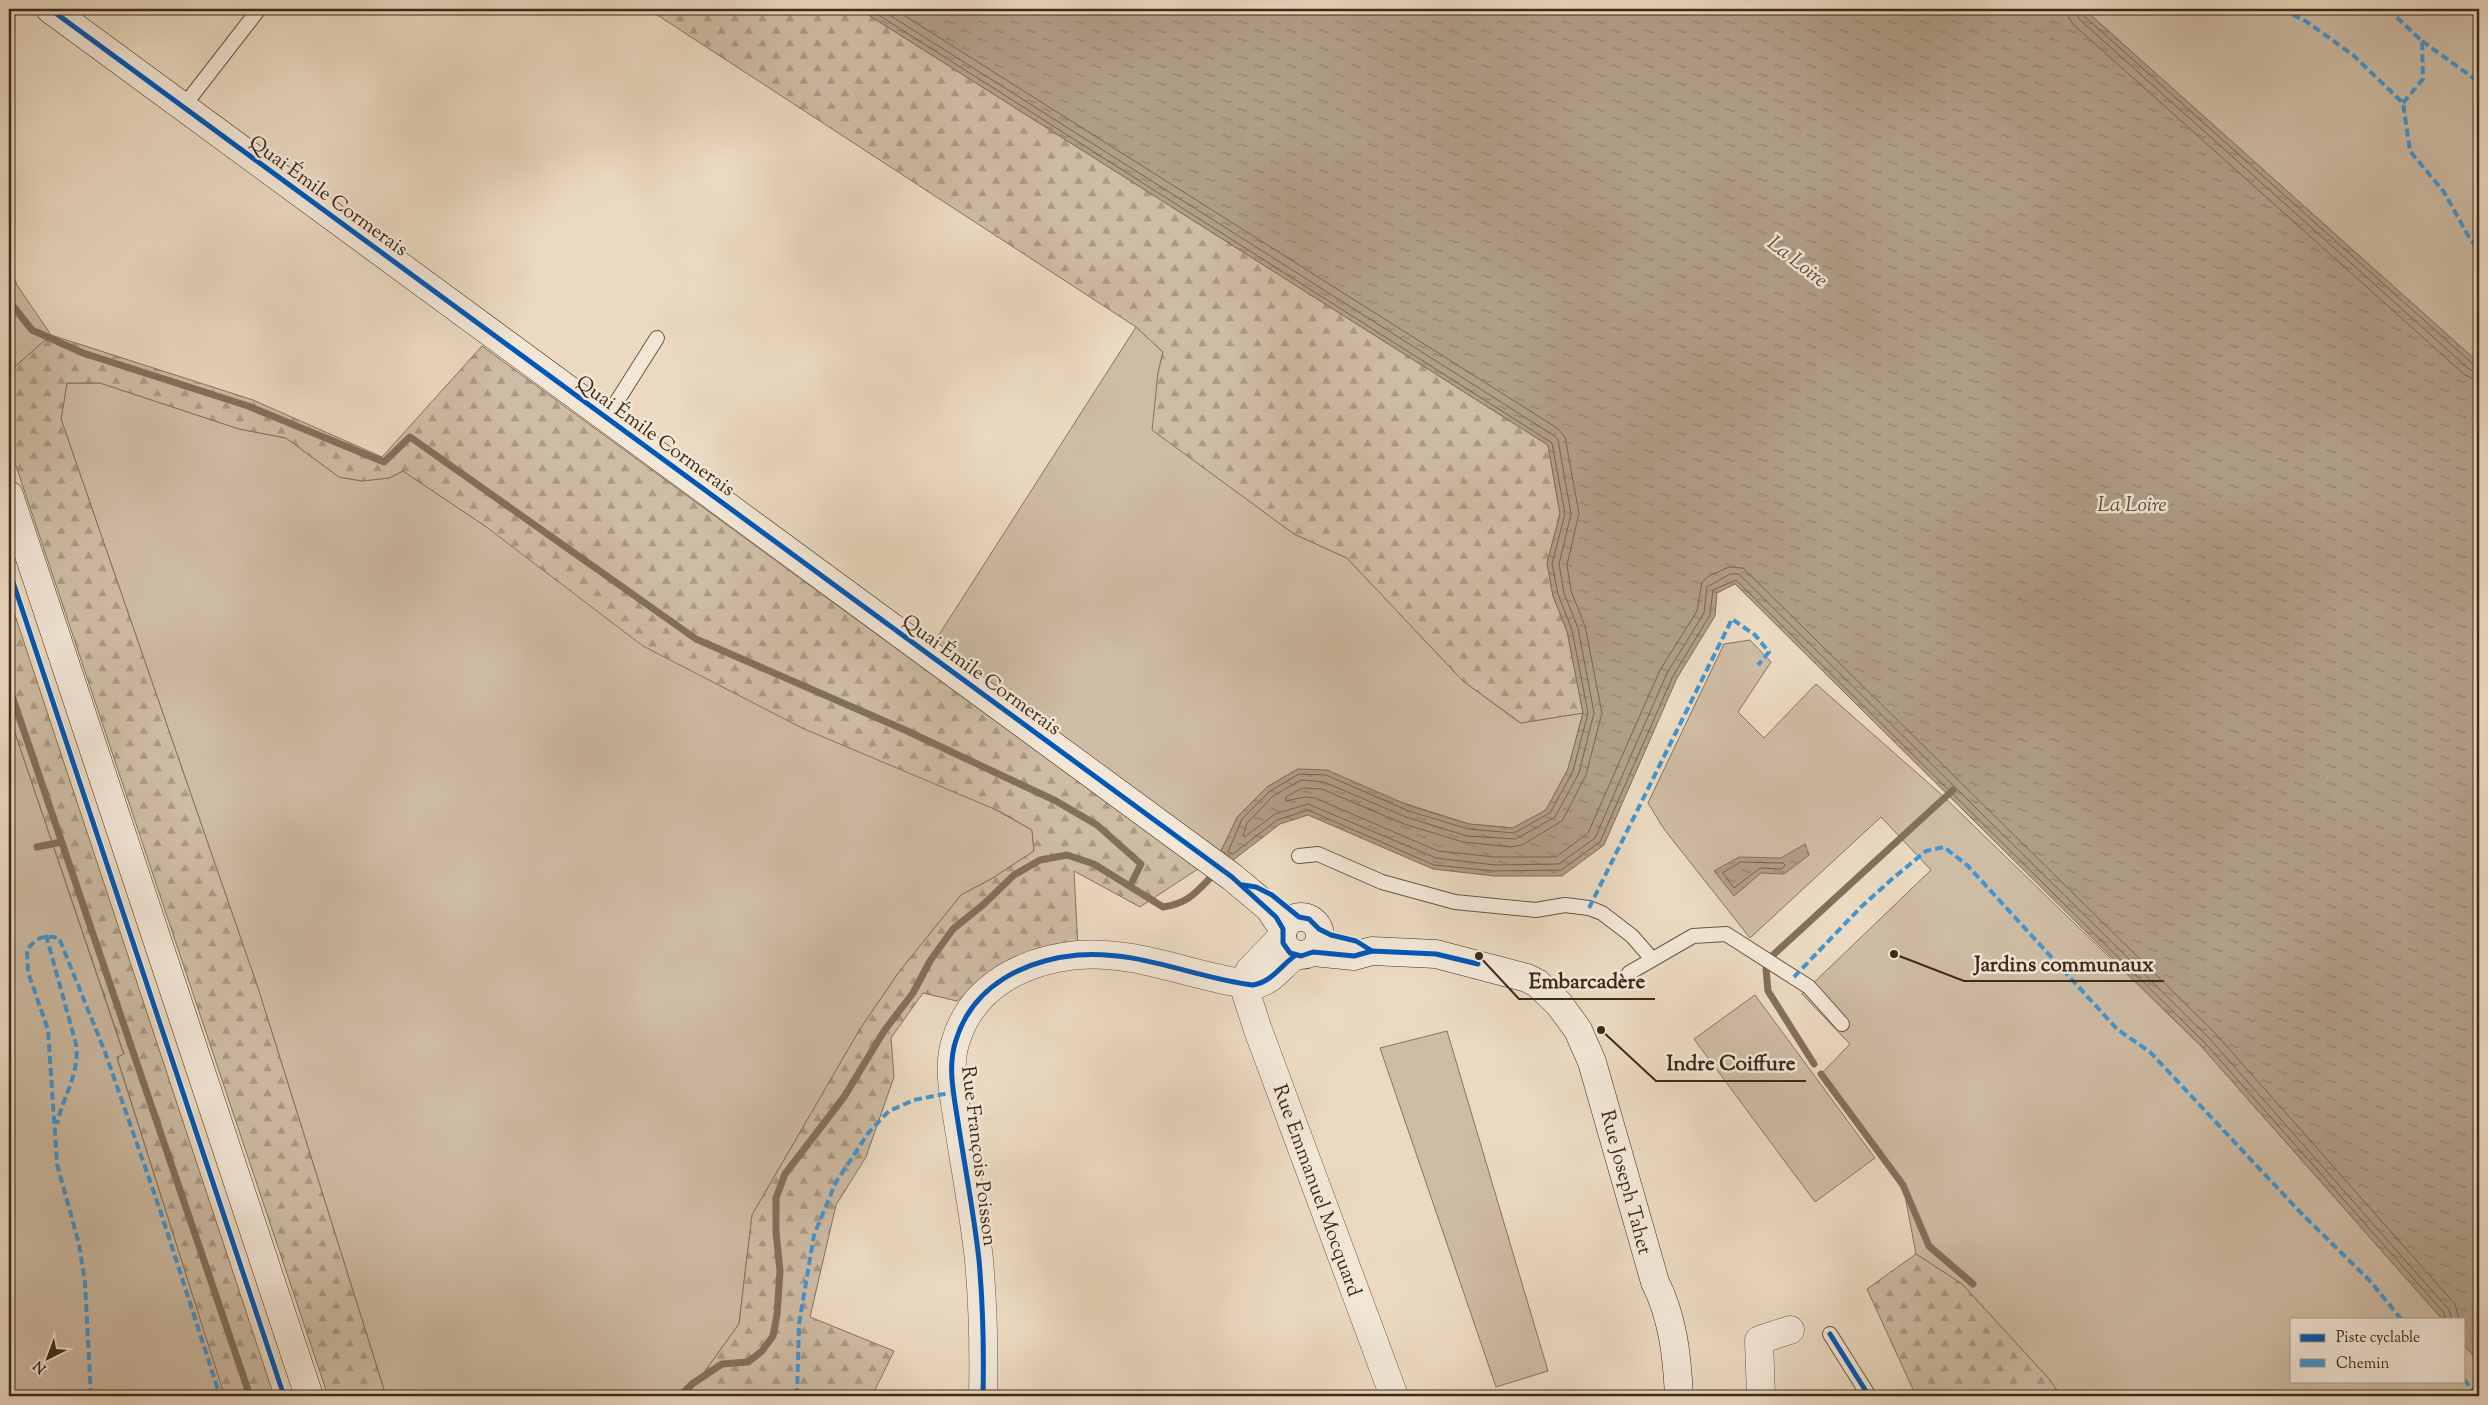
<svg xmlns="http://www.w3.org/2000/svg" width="2488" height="1405" font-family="'Sorts Mill Goudy',serif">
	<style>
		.green { fill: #cebca4; stroke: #86735e }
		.forest { fill: url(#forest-firs); stroke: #86735e }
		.water { fill: url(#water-ripples); stroke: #82705c }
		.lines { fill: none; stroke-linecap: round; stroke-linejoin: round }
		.shore { stroke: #776450; stroke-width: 1 }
		.stream { stroke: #82705c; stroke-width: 7 }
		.lane-casing { stroke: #695643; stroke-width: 16 }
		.street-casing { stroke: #695643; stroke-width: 29 }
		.secondary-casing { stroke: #3e2a19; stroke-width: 29 }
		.lane { stroke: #f2e7d7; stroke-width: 14 }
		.street { stroke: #f2e7d7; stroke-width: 28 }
		.secondary { stroke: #f2e7d7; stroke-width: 28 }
		.quiet { stroke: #3f96d4; stroke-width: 4; stroke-dasharray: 8 4; stroke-linecap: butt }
		.cycleway-casing { stroke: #f2e7d7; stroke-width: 8 }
		.cycleway { stroke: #0057b8; stroke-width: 5 }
		.labels { text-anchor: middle; stroke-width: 5; stroke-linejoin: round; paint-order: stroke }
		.street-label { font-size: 20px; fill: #3e2a19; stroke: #f2e7d7 }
		.water-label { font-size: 21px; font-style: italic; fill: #604d3a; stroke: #f2e7d7 }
		.leader { fill: none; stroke: #3e2a19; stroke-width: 2 }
		.callout-dot { fill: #3e2a19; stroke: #f2e7d7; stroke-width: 2 }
		.callout-label { font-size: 21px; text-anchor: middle; font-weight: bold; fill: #3e2a19; stroke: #f2e7d7; stroke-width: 5; stroke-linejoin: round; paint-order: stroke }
	</style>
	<defs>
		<pattern id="forest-firs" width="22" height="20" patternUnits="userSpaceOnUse" patternTransform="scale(1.25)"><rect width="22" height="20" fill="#cebca4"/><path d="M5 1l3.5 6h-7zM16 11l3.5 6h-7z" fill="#a99985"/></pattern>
		<pattern id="water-ripples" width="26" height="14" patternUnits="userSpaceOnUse" patternTransform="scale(1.25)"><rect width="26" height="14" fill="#b09e88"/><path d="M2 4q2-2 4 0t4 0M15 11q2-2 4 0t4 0" fill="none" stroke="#91816e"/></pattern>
	</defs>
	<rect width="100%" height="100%" fill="#ebdac1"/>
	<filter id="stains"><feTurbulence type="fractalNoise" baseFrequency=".004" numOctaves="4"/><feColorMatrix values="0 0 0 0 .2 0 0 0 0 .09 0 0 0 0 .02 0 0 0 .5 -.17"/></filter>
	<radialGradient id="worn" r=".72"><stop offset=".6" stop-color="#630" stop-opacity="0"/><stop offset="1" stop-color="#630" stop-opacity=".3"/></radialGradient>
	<g class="green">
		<path d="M 2084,9 L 2479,9 L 2479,363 Z"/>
		<path d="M 9,263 L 17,285 L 51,335 L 9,372 Z"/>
		<path d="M 1136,327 L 1163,352 L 1158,373 L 1153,430 L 1294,534 L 1347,558 L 1463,681 L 1520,723 L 1583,713 L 1568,769 L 1546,810 L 1513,828 L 1469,824 L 1298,769 L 1267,787 L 1238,816 L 1220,853 L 1198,869 L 919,666 Z"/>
		<path d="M 67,383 L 100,383 L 239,429 L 286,438 L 339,477 L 362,481 L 389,478 L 403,471 L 485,526 L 1032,830 L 1034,851 L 991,879 L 961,895 L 899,972 L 860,1029 L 752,1215 L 739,1324 L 687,1396 L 386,1396 L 258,988 L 61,419 Z"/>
		<path d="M 1750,640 L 1771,662 L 1738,712 L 1764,738 L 1816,684 L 1942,795 L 2201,1046 L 2442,1319 L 2292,1319 L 2292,1381 L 2464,1381 L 2464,1345 L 2479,1362 L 2479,1396 L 2061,1396 L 2049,1379 L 1962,1284 L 1916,1254 L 1903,1185 L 1821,1074 L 1850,1044 L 1802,994 L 1931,870 L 1881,817 L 1750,938 L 1664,829 L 1648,803 L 1724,644 Z"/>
		<path d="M 9,715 L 124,1055 L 117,1058 L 225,1396 L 9,1396 Z"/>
		<path d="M 1755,995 L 1875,1158 L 1815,1202 L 1694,1039 Z"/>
		<path d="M 1447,1031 L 1548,1371 L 1496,1387 L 1380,1048 Z"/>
	</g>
	<g class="forest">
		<path d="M 648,9 L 859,9 L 1548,445 L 1560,514 L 1547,563 L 1553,596 L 1567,631 L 1583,713 L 1521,723 L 1463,681 L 1347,558 L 1294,534 L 1152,430 L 1158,373 L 1163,352 L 1136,327 Z"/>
		<path d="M 51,335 L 253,400 L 382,457 L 482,346 L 1198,869 L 1140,907 L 1074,871 L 1078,948 L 991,972 L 957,1001 L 923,993 L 891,1038 L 894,1077 L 866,1157 L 836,1205 L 810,1317 L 894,1351 L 872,1396 L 687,1396 L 739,1324 L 752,1215 L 860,1029 L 899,972 L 961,895 L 991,879 L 1034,851 L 1032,830 L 999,811 L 802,728 L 643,646 L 485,526 L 403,471 L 389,478 L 362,481 L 339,477 L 286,438 L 239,429 L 100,383 L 67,383 L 61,419 L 258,988 L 386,1396 L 328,1396 L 9,445 L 9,372 Z"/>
		<path d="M 9,597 L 274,1396 L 225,1396 L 223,1391 L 117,1057 L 124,1054 L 9,715 Z"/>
		<path d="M 1916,1254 L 1962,1284 L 2049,1379 L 2061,1396 L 1916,1396 L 1867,1289 Z"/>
	</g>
	<g class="water">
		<path d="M 859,9 L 2084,9 L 2479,363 L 2479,1362 L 2464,1345 L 2464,1319 L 2442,1319 L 2201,1046 L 1735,584 L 1717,593 L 1715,616 L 1677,678 L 1604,845 L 1562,876 L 1494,876 L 1433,869 L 1308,815 L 1280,824 L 1232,861 L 1220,853 L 1238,816 L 1267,787 L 1298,769 L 1327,770 L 1410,806 L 1469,824 L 1513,828 L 1546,810 L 1568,769 L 1583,713 L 1567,631 L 1553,596 L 1547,563 L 1560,514 L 1548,445 Z"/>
		<path d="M 1805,844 L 1809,855 L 1784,874 L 1761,873 L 1734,896 L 1714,871 L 1739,857 L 1781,858 Z"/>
	</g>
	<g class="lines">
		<g class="shore">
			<path d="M 869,9 L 1552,443 L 1565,514 L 1552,564 L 1558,594 L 1572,630 L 1588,713 L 1573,771 L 1550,813 L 1514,833 L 1468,829 L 1409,811 L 1326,775 L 1299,774 L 1270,791 L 1242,819 L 1228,852 L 1233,854 L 1277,820 L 1308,810 L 1434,865 L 1494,871 L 1561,870 L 1600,842 L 1673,676 L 1710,615 L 1713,590 L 1736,580 L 2205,1043 L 2444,1313 L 2446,1319"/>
			<path d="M 880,9 L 1553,435 L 1558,440 L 1571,514 L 1559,564 L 1564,593 L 1578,628 L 1594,713 L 1579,773 L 1555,817 L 1516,839 L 1467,836 L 1406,817 L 1324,782 L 1301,780 L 1273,796 L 1247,823 L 1243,836 L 1246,836 L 1275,814 L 1308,804 L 1436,858 L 1495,865 L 1559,864 L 1595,838 L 1667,673 L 1704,613 L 1707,587 L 1730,574 L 1739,574 L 2209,1038 L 2449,1310 L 2452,1319"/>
			<path d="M 894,9 L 1557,428 L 1565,437 L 1579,513 L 1567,565 L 1571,591 L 1585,626 L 1602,713 L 1586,775 L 1562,821 L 1522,845 L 1511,847 L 1463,842 L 1404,824 L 1322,789 L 1302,788 L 1286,797 L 1286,801 L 1305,797 L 1315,798 L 1438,851 L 1495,857 L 1556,857 L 1588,833 L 1660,670 L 1697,611 L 1702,582 L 1709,576 L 1729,567 L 1743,568 L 2215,1033 L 2455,1304 L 2459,1319"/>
			<path d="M 2067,9 L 2069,18 L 2074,25 L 2465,375 L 2479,381"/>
			<path d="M 2075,9 L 2079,19 L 2470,370 L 2479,373"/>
			<path d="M 2081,9 L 2083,15 L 2474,365 L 2479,367"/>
			<path d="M 1741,862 L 1783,863 L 1785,865 L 1782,869 L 1760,868 L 1734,888 L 1723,873 Z"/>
		</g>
		<g class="stream">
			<path d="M 9,301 L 32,330 L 83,353 L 248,406 L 384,462 L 410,437 L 696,639 L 905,730 L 1056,801 L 1097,825 L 1141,864 L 1130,886"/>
			<path d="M 9,687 L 250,1396"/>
			<path d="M 37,847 L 61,842"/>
			<path d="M 9,849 L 11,849"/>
			<path d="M 1773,955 L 1953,790"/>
			<path d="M 1766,969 L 1768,991 L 1814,1064"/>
			<path d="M 1821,1074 L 1903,1185 L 1929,1246 L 1973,1284"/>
			<path d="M 680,1396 L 692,1384 L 722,1364 L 748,1362 L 762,1351 L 773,1336 L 777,1315 L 780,1271 L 776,1232 L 776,1198 L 785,1174 L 844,1097 L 884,1031 L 913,993 L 930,961 L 953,929 L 984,904 L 1014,875 L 1040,860 L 1067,855 L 1094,864 L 1163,907 C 1190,903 1197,891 1216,872"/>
		</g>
		<g class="lane-casing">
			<g id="lane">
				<path d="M 183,107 L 259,9"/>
				<path d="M 607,417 L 657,338"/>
				<path d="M 1299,856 L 1318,854 L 1382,882 L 1455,902 L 1536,910 L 1565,905 L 1589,908 L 1602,913 L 1632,936 L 1652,959"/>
				<path d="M 1629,973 L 1693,936 L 1726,934 L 1809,987 L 1842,1024"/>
				<path d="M 1830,1334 L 1869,1396"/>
			</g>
		</g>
		<g class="street-casing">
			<g id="street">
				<path d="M 1243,984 L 1258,1030 L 1394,1396"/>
				<path d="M 1243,984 L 1250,970 L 1282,937"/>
				<path d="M 983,1396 C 984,1352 983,1305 979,1260 C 974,1214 965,1168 958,1122 C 954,1096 947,1066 956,1040 C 973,985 1025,960 1078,955 C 1138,950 1195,978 1253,985 C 1272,982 1281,965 1296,955"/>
				<path d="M 1761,1396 L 1759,1340 L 1790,1330"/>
			</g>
		</g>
		<g class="secondary-casing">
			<g id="secondary">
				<path d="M 50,9 L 1232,877 L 1269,908 L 1283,929"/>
				<path d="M 9,495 L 309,1396"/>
				<circle cx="1301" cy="936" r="19"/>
				<path d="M 1313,952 L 1354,956 L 1372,951 L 1436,954 L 1527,978 L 1537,983 L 1559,1004 L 1578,1030 L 1592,1062 L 1655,1282 C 1673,1318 1677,1356 1679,1396"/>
			</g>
		</g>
		<use href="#lane" class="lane"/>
		<use href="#street" class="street"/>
		<use href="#secondary" class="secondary"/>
		<g class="quiet">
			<path d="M 2282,9 L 2307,22 L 2353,55 L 2403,103 L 2410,151 L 2444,192 L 2470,239 L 2479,250"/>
			<path d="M 2388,9 L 2422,41 L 2423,79 L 2403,103"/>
			<path d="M 2422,41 L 2479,82"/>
			<path d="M 1589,908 L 1732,619 L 1755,635 L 1769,652 L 1758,665"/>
			<path d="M 46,935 L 76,1044 C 80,1074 63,1096 57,1124"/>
			<path d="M 1794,977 L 1861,907 L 1892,879 L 1926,851 L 1944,847 L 1968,866 L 2117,1029 L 2150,1052 L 2301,1213 L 2371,1282 L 2401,1319"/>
			<path d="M 2464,1379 L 2477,1396"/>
			<path d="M 91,1396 L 85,1283 L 79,1244 L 57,1164 L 48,1030 L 28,972 L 27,950 C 37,937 43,935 59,938 L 105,1052 L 160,1210 L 220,1396"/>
			<path d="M 797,1396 L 799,1324 L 814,1235 L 836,1182 L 869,1132 L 889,1111 L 914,1100 L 954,1092"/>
		</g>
		<g class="cycleway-casing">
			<g id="cycleway">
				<path d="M 50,9 L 1232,877 L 1276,917 L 1283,929 L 1283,943 L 1290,953 L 1301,956 L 1313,952 L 1354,956 L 1372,951 L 1436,954 L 1478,964"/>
				<path d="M 9,570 L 284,1396"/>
				<path d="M 1243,885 L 1256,887 L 1272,895 L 1299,917 L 1309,919 L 1319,929 L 1331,935 L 1356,941 L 1372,951"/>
				<path d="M 1830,1334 L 1869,1396"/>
				<path d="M 983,1396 C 984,1352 983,1305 979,1260 C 974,1214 965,1168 958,1122 C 954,1096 947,1066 956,1040 C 973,985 1025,960 1078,955 C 1138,950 1195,978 1253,985 C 1272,982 1281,965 1296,955"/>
			</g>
		</g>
		<use href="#cycleway" class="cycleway"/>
	</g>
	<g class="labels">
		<g class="street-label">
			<text transform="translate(329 195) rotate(36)" y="7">Quai Émile Cormerais</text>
			<text transform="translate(656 435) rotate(36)" y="7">Quai Émile Cormerais</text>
			<text transform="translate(982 674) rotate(36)" y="7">Quai Émile Cormerais</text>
			<text transform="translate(980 1156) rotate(83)" y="7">Rue François Poisson</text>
			<text transform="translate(1627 1182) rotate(75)" y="7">Rue Joseph Tahet</text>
			<text transform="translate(1318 1190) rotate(70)" y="7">Rue Emmanuel Mocquard</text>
		</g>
		<g class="water-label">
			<text transform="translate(1798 261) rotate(38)" y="7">La Loire</text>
			<text x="2132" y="511">La Loire</text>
		</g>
	</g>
	<path class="leader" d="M1894 954L1964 981H2164M1479 956L1519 999H1655M1601 1030L1656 1081H1806"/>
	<g class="callout-dot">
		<circle cx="1894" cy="954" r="5"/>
		<circle cx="1479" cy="956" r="5"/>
		<circle cx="1601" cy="1030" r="5"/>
	</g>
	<g class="callout-label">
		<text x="2064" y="971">Jardins communaux</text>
		<text x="1587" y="988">Embarcadère</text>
		<text x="1731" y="1070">Indre Coiffure</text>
	</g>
	<rect width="2488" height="1405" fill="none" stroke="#ebdac1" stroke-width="30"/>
	<rect x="10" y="10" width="2468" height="1385" fill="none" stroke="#3e2a19" stroke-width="2.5"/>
	<rect x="15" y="15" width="2458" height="1375" fill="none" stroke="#3e2a19"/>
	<rect x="2290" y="1318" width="175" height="65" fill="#f2e7d7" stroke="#aa9b8b"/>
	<rect x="2300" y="1334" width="25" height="8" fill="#0057b8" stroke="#aa9b8b"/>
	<text x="2336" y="1342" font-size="15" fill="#3e2a19">Piste cyclable</text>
	<rect x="2300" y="1359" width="25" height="8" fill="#3f96d4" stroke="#aa9b8b"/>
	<text x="2336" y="1368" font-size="15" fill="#3e2a19">Chemin</text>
	<g transform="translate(48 1358) rotate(222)" stroke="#f2e7d7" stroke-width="4" paint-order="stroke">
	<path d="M0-4L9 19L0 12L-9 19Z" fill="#3e2a19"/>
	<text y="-8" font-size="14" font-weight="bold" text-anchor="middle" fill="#3e2a19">N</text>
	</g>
	<rect width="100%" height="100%" filter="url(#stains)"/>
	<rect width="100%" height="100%" fill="url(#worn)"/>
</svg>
